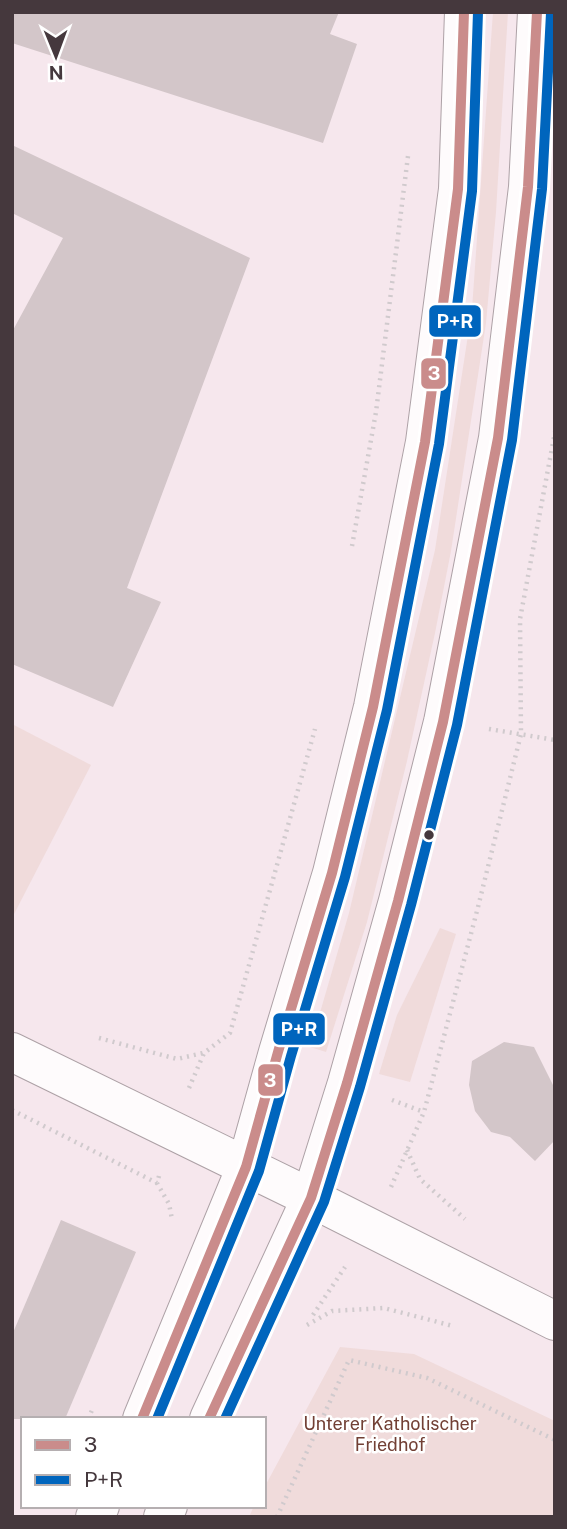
<svg xmlns="http://www.w3.org/2000/svg" width="567" height="1529" font-family="'Public Sans',sans-serif">
	<style>
		.green { fill: #f0dbdb }
		.building { fill: #d3c6c9 }
		.lines { fill: none; stroke-linecap: round; stroke-linejoin: round }
		.minor-casing { stroke: #ada1a6; stroke-width: 40 }
		.tertiary-casing { stroke: #ada1a6; stroke-width: 40 }
		.path { stroke: #d0cacd; stroke-width: 4.5; stroke-dasharray: 2 5; stroke-linecap: butt }
		.minor { stroke: #fefbfc; stroke-width: 38 }
		.tertiary { stroke: #fefbfc; stroke-width: 38 }
		.bus-1-casing { stroke: #fff; stroke-width: 16 }
		.bus-2-casing { stroke: #fff; stroke-width: 16 }
		.bus-1 { stroke: #ca8c8b; stroke-width: 10 }
		.bus-2 { stroke: #0065bd; stroke-width: 10 }
		.bus-dot { fill: #45383d; stroke: #fff; stroke-width: 2.5 }
		.labels { text-anchor: middle; stroke-width: 5; stroke-linejoin: round; paint-order: stroke }
		.park-label { font-size: 18px; fill: #724035; stroke: #fff }
		.line-badge { stroke: #fff; stroke-width: 2.5 }
		.badge-label { font-size: 19px; text-anchor: middle; font-weight: bold; fill: #fff }
	</style>
	<rect width="100%" height="100%" fill="#f6e7ed"/>
	<g class="green">
		<path d="M 493,12 L 508,12 L 496,212 L 486,323 L 451,551 L 435,633 L 407,761 L 367,922 L 326,1052 L 310,1047 L 349,913 L 435,550 L 472,309 Z"/>
		<path d="M 12,724 L 91,765 L 12,918 Z"/>
		<path d="M 440,928 L 456,934 L 410,1082 L 379,1074 L 397,1015 Z"/>
		<path d="M 340,1347 L 414,1354 L 555,1421 L 555,1517 L 249,1517 L 254,1506 L 264,1506 L 264,1488 Z"/>
	</g>
	<g class="building">
		<path d="M 12,12 L 339,12 L 330,34 L 357,44 L 323,143 L 12,43 Z"/>
		<path d="M 12,145 L 250,258 L 127,588 L 161,602 L 113,707 L 12,664 L 12,332 L 63,238 L 12,213 Z"/>
		<path d="M 504,1042 L 534,1047 L 555,1089 L 555,1140 L 535,1161 L 510,1137 L 491,1132 L 475,1111 L 469,1085 L 472,1061 Z"/>
		<path d="M 61,1220 L 136,1252 L 65,1419 L 12,1419 L 12,1335 Z"/>
	</g>
	<g class="lines">
		<g class="minor-casing">
			<path id="minor" d="M 12,1052 L 311,1198 L 555,1321"/>
		</g>
		<g class="tertiary-casing">
			<g id="tertiary">
				<path d="M 142,1419 L 246,1167 L 278,1052 L 332,873 L 373,707 L 425,442 L 458,189 L 464,12"/>
				<path d="M 209,1419 L 311,1198 L 347,1083 L 398,901 L 443,722 L 498,438 L 528,187 L 537,12"/>
				<path d="M 95,1517 L 100,1506"/>
				<path d="M 163,1517 L 168,1506"/>
			</g>
		</g>
		<g class="path">
			<path d="M 352,546 L 376,412 L 408,156"/>
			<path d="M 489,729 L 555,740"/>
			<path d="M 99,1038 L 177,1059 L 203,1053"/>
			<path d="M 189,1088 L 204,1053 L 230,1033 L 315,729"/>
			<path d="M 392,1100 L 424,1112"/>
			<path d="M 12,1110 L 157,1183"/>
			<path d="M 407,1150 L 420,1179 L 465,1219"/>
			<path d="M 159,1176 L 157,1183 L 169,1204 L 172,1219"/>
			<path d="M 391,1187 L 424,1112 L 477,911 L 521,734 L 520,619 L 555,432"/>
			<path d="M 313,1315 L 345,1267"/>
			<path d="M 307,1325 L 332,1311 L 384,1308 L 453,1326"/>
			<path d="M 88,1419 L 93,1408"/>
			<path d="M 277,1517 L 349,1360 L 427,1378 L 555,1440"/>
		</g>
		<use href="#minor" class="minor"/>
		<use href="#tertiary" class="tertiary"/>
		<g class="bus-1-casing">
			<g id="bus-1">
				<path d="M 142,1419 L 246,1167 L 278,1052 L 332,873 L 373,707 L 425,442 L 458,189 L 464,12"/>
				<path d="M 209,1419 L 311,1198 L 347,1083 L 398,901 L 443,722 L 498,438 L 528,187 L 537,12"/>
			</g>
		</g>
		<g class="bus-2-casing">
			<g id="bus-2">
				<path d="M 157,1419 L 259,1171 L 291,1056 L 345,877 L 387,710 L 439,444 L 472,191 L 478,12"/>
				<path d="M 225,1419 L 324,1202 L 360,1087 L 411,905 L 457,725 L 512,440 L 542,189 L 551,13"/>
			</g>
		</g>
		<use href="#bus-1" class="bus-1"/>
		<use href="#bus-2" class="bus-2"/>
	</g>
	<circle class="bus-dot" cx="429" cy="835" r="6"/>
	<g class="labels">
		<g class="park-label">
			<text x="390" y="1430">Unterer Katholischer<tspan x="390" dy="21">Friedhof</tspan></text>
		</g>
	</g>
	<g class="line-badge">
		<rect x="428" y="304" width="54" height="34" rx="7" fill="#0065bd"/>
		<rect x="420" y="357" width="27" height="33" rx="7" fill="#ca8c8b"/>
		<rect x="272" y="1012" width="54" height="34" rx="7" fill="#0065bd"/>
		<rect x="257" y="1063" width="27" height="34" rx="7" fill="#ca8c8b"/>
	</g>
	<g class="badge-label">
		<text x="455" y="328">P+R</text>
		<text x="434" y="380">3</text>
		<text x="299" y="1036">P+R</text>
		<text x="270" y="1087">3</text>
	</g>
	<rect width="567" height="1529" fill="none" stroke="#45383d" stroke-width="28"/>
	<rect x="21" y="1417" width="245" height="91" fill="#ffffff" stroke="#b5afb1" stroke-width="2"/>
	<rect x="35" y="1440" width="35" height="10" fill="#ca8c8b" stroke="#b5afb1" stroke-width="2"/>
	<text x="84" y="1452" font-size="21" fill="#45383d">3</text>
	<rect x="35" y="1475" width="35" height="10" fill="#0065bd" stroke="#b5afb1" stroke-width="2"/>
	<text x="84" y="1487" font-size="21" fill="#45383d">P+R</text>
	<g transform="translate(56 56) rotate(179)" stroke="#ffffff" stroke-width="5" paint-order="stroke">
	<path d="M0-5L12 26L0 18L-12 26Z" fill="#45383d"/>
	<text y="-10" font-size="19" font-weight="bold" text-anchor="middle" fill="#45383d">N</text>
	</g>
</svg>
